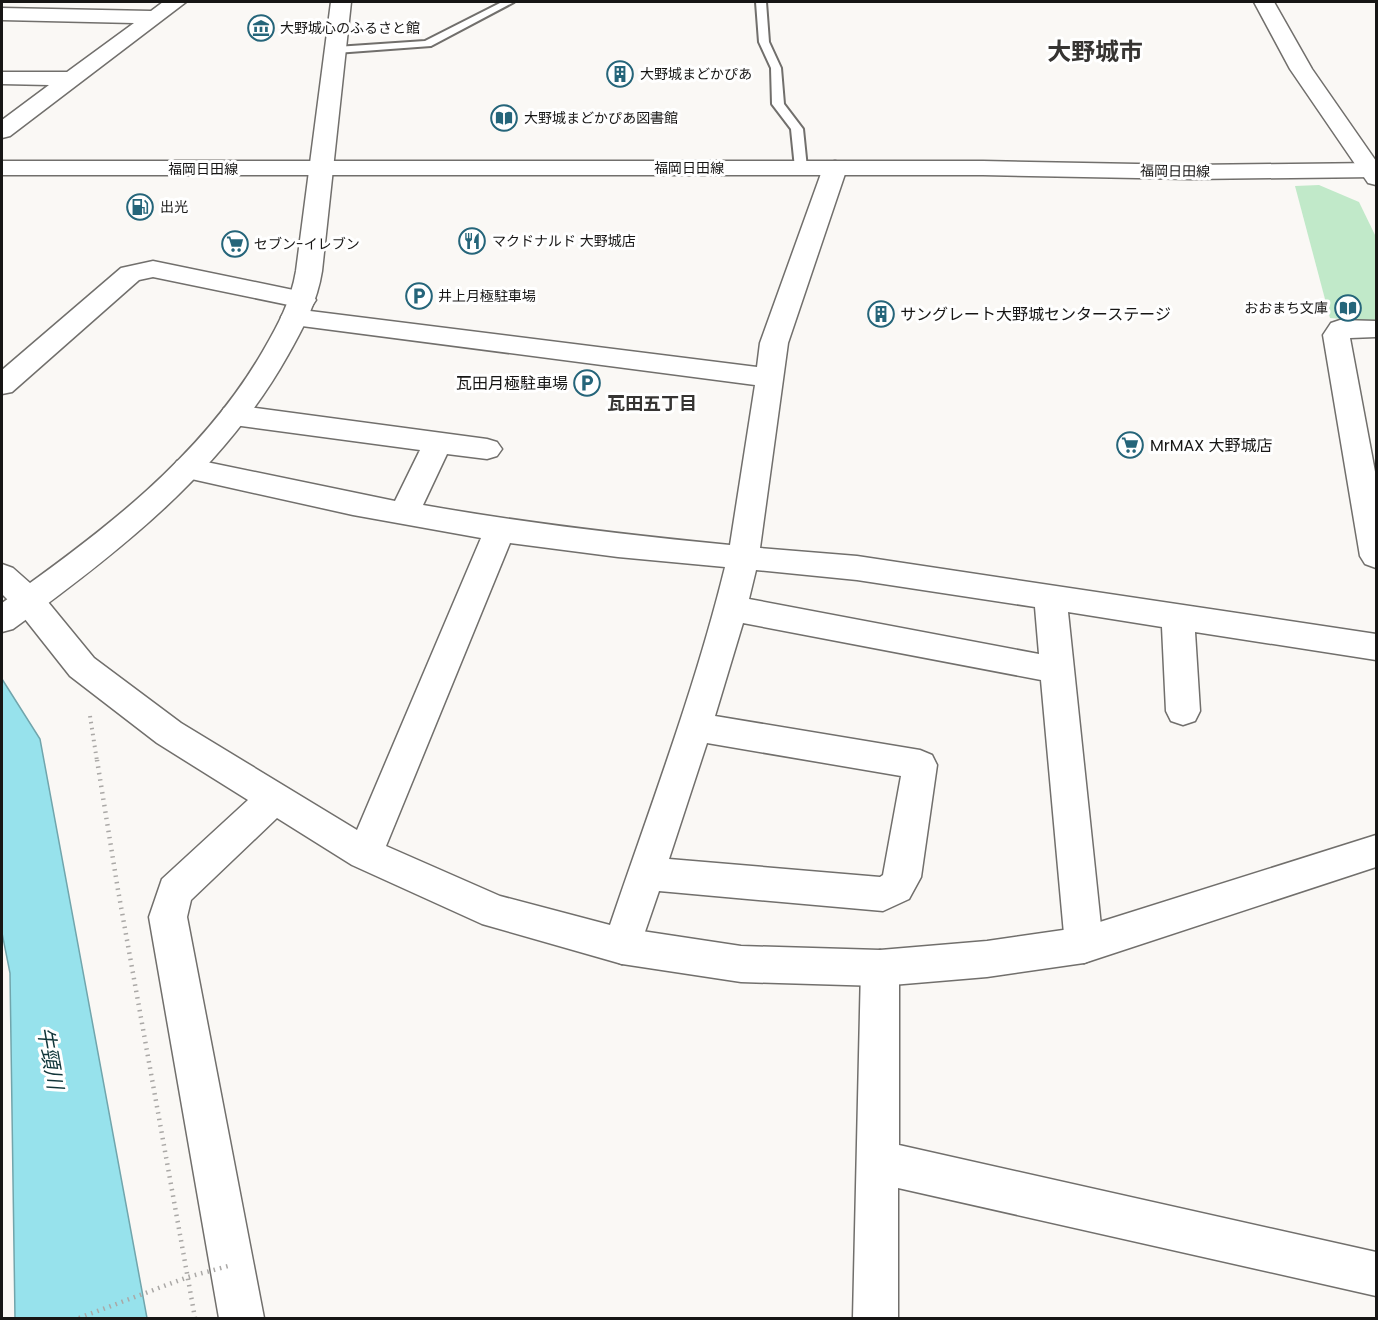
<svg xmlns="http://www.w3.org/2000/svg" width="1378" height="1320" font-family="Poppins,'Noto Sans JP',sans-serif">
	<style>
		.green { fill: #c1e9c9 }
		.water { fill: #97e2ec; stroke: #71a5ac; stroke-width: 1.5 }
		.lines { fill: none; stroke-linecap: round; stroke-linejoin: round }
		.service-casing { stroke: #716f6c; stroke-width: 4 }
		.minor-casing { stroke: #716f6c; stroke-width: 3 }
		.tertiary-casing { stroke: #716f6c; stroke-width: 3 }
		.secondary-casing { stroke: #716f6c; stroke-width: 3 }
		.path-far1 { stroke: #aaa8a6; stroke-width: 4; stroke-dasharray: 1.5 4.5; stroke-linecap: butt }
		.path { stroke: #aaa8a6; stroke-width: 4.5; stroke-dasharray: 1.5 5; stroke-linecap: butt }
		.service { fill: #fff; fill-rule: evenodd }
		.minor { fill: #fff; fill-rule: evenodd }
		.tertiary { fill: #fff; fill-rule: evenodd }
		.secondary { fill: #fff; fill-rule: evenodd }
		.path-bridge { stroke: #aaa8a6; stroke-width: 4.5; stroke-dasharray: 1.5 5; stroke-linecap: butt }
		.labels { text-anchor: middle; stroke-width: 6; stroke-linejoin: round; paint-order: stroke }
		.far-poi-label { font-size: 14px; fill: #171615; stroke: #fff; text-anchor: start }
		.far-street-label { font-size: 14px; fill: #171615; stroke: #fff }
		.poi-label { font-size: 16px; fill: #171615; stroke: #fff; text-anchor: start }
		.neighbourhood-label { font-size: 18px; font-weight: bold; fill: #363432; stroke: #fff }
		.near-water-label { font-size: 21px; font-style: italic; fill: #103539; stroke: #fff }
		.far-town-label { font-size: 24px; font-weight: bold; fill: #363432; stroke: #fff }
	</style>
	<rect width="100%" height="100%" fill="#faf8f5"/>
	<path class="green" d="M 1319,185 L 1359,202 L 1376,237 L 1376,322 L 1330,318 L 1295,186 Z"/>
	<path class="water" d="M 2,679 L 40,739 L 147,1318 L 15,1318 L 10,973 L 2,933 Z"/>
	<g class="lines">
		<g class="service-casing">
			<g id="service">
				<path d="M 502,2 L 514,2 L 431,46 L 336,53 L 331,50 L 336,47 L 425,41 Z"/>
				<path d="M 756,2 L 766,2 L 769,42 L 781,68 L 784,104 L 803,129 L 807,168 L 805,171 L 797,171 L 795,168 L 791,129 L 772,104 L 771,68 L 759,42 Z"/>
			</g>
		</g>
		<g class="minor-casing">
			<g id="minor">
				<path d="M 163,2 L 186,2 L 10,136 L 2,138 L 2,120 L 49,85 L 2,84 L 2,72 L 67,72 L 134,23 L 2,20 L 2,8 L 151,11 Z"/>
				<path d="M 835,161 L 843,163 L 847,168 L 788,343 L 760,548 L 857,556 L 1376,634 L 1376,660 L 1195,632 L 1200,711 L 1195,721 L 1183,725 L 1171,721 L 1166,711 L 1162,627 L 1068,612 L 1103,945 L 1098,957 L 1084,963 L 1070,957 L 1065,945 L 1041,680 L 743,623 L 715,716 L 920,750 L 932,755 L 937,765 L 921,877 L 909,899 L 883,911 L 659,891 L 636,958 L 622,964 L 482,924 L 352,865 L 277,818 L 191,900 L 187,917 L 264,1318 L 219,1318 L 149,917 L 162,879 L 248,800 L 157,743 L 70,676 L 17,609 L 2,594 L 2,564 L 13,568 L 39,591 L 94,658 L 181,723 L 357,830 L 481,538 L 353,515 L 187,478 L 177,475 L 172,468 L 177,461 L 187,458 L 395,501 L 420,450 L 234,425 L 224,422 L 220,415 L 224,408 L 234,405 L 487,439 L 497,442 L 502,449 L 497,456 L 487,459 L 447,454 L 423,505 C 525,523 627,535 730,545 L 755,385 L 294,325 L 285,323 L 281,317 L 285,311 L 294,309 L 757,367 L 760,343 L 823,168 L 827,163 ZM 510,543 L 618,557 L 725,567 C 695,689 650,807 610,925 L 500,896 L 386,846 ZM 756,570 L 857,580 L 1035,607 L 1039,654 L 749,599 ZM 707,743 L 901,776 L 883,875 L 880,877 L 669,859 Z"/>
				<path d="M 153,261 L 303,292 L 312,294 L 316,300 L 312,306 L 303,308 L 153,277 L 139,280 L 12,392 L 2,394 L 2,370 L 121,268 Z"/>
				<path d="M 1340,320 L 1376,321 L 1376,337 L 1350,338 L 1376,477 L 1376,568 L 1365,564 L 1360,556 L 1323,335 L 1331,323 Z"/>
				<path d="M 880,950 L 894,955 L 899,968 L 899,1145 L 1376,1252 L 1376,1296 L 898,1188 L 898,1318 L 853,1318 L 861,968 L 866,955 Z"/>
			</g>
		</g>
		<g class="tertiary-casing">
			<g id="tertiary">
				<path d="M 331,2 L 351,2 L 322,271 C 317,303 303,328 288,355 C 223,471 119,552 13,629 L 2,632 L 2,603 C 101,533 201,458 263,351 C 278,325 291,301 296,271 Z"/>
				<path d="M 1254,2 L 1274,2 L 1312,69 L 1376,161 L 1376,185 L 1368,183 L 1290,69 Z"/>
				<path d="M 1376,835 L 1376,867 L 1084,963 L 987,977 L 880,986 L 741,982 L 622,964 L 608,958 L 603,946 L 608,934 L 622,928 L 741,946 L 880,950 L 987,941 L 1084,927 Z"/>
			</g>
		</g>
		<g class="secondary-casing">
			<path id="secondary" d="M 2,161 L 983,161 L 1191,165 L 1376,163 L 1376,177 L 1191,179 L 983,175 L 2,175 Z"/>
		</g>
		<path class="path-far1" d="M 90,716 L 97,761"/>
		<path class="path" d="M 97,760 L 118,890 L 195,1318"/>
		<use href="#service" class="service"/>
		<use href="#minor" class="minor"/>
		<use href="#tertiary" class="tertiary"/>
		<use href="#secondary" class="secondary"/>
		<path class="path-bridge" d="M 79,1318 L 188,1277 L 232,1265"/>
	</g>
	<defs>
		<g id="museum-ring" transform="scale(1.35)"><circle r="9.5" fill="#fff" stroke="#25657a" stroke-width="1.5"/><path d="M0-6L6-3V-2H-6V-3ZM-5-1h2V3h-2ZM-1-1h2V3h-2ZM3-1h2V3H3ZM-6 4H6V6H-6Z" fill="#25657a"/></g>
		<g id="building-ring" transform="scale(1.35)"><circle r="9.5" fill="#fff" stroke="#25657a" stroke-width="1.5"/><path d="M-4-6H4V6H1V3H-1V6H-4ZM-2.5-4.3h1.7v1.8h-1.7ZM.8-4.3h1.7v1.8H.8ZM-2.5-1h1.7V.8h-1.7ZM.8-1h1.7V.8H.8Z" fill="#25657a"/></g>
		<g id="library-ring" transform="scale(1.35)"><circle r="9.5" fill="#fff" stroke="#25657a" stroke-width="1.5"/><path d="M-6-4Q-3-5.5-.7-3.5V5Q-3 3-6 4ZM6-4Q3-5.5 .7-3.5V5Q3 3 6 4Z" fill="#25657a"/></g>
		<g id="fuel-ring" transform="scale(1.35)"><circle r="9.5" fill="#fff" stroke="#25657a" stroke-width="1.5"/><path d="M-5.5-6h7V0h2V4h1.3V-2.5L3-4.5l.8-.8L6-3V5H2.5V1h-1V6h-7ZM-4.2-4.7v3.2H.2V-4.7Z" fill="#25657a"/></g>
		<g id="restaurant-ring" transform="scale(1.35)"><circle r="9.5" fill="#fff" stroke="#25657a" stroke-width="1.5"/><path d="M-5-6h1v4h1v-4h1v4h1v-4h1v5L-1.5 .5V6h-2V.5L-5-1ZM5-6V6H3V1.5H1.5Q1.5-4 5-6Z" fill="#25657a"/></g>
		<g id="supermarket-ring" transform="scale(1.35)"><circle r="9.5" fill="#fff" stroke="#25657a" stroke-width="1.5"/><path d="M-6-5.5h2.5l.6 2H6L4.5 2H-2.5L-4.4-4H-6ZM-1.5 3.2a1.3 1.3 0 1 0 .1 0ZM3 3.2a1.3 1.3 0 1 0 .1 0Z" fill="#25657a"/></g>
		<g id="parking-ring" transform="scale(1.35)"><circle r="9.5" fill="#fff" stroke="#25657a" stroke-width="1.5"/><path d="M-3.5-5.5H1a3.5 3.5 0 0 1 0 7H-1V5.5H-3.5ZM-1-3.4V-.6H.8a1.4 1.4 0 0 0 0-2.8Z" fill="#25657a"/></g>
	</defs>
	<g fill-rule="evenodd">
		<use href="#museum-ring" x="261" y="28"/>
		<use href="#building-ring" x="620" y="74"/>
		<use href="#library-ring" x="504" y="118"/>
		<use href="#fuel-ring" x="140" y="207"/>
		<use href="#restaurant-ring" x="472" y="241"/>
		<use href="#supermarket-ring" x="235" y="244"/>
		<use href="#parking-ring" x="419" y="296"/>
		<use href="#library-ring" x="1348" y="308"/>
		<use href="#building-ring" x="881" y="314"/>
		<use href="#parking-ring" x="587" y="383"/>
		<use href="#supermarket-ring" x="1130" y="445"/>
	</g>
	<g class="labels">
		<g class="far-poi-label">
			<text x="280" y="33">大野城心のふるさと館</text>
			<text x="640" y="79">大野城まどかぴあ</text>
			<text x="524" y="123">大野城まどかぴあ図書館</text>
			<text x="160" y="212">出光</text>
			<text x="492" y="246">マクドナルド 大野城店</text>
			<text x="254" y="249">セブン-イレブン</text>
			<text x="438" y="301">井上月極駐車場</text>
			<text x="1328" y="313" text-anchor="end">おおまち文庫</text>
		</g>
		<g class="far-street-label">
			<text x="689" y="173">福岡日田線</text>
			<text x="203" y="174">福岡日田線</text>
			<text transform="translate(1175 171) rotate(1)" y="5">福岡日田線</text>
		</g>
		<g class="poi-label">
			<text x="900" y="320">サングレート大野城センターステージ</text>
			<text x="568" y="389" text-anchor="end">瓦田月極駐車場</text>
			<text x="1150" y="451">MrMAX 大野城店</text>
		</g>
		<g class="neighbourhood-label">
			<text x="652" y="410">瓦田五丁目</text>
		</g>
		<g class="near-water-label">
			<text transform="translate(50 1058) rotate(80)" y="7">牛頸川</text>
		</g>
		<g class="far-town-label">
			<text x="1095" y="60">大野城市</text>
		</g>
	</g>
	<rect width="1378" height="1320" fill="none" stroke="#171615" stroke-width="6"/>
</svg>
